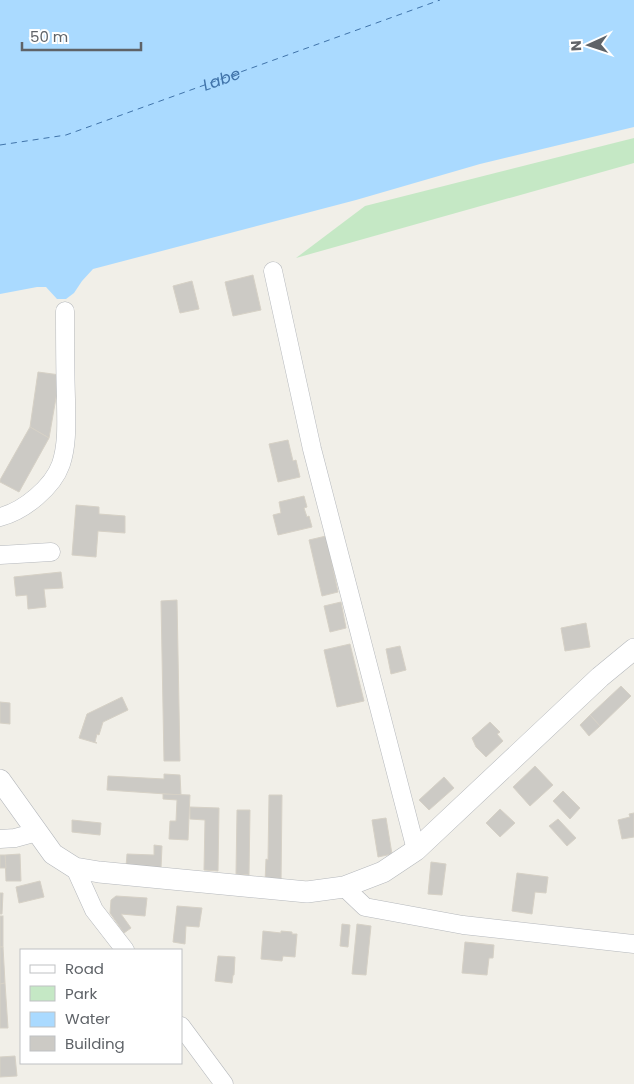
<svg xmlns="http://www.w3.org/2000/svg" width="634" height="1084" font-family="Poppins,sans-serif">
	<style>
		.green { fill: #c5e8c5 }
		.water { fill: #aadaff }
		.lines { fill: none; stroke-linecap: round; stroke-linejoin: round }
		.ferry { stroke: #4174aa; stroke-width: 1; stroke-dasharray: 6 5; stroke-linecap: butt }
		.building { fill: #cccac5; stroke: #d6d1c6 }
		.minor-casing { stroke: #b5b8bc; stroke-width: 19 }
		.tertiary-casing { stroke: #b5b8bc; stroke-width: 22 }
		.minor { stroke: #fff; stroke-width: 18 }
		.tertiary { stroke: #fff; stroke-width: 21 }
		.labels { text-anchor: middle; stroke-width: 5; stroke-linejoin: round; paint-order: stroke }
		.water-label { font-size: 16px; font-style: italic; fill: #4174aa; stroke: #fff }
	</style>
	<rect width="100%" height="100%" fill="#f1efe8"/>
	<path class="green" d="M 634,138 L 634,163 L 296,258 L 365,206 Z"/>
	<path class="water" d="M 0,0 L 634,0 L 634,127 L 480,164 L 356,200 L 93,269 L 82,281 L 74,293 L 66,299 L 57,299 L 46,287 L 37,287 L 0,294 Z"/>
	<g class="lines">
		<path class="ferry" id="s1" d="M 0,145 L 66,135 L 440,0"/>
	</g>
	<g class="building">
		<path d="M 253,275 L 261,310 L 233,316 L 225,282 Z"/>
		<path d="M 192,281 L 199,309 L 180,313 L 173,286 Z"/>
		<path d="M 38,372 L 60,375 L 49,438 L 30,427 Z"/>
		<path d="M 30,427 L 49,438 L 19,492 L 0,482 L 0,480 Z"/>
		<path d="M 288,440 L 293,461 L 296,460 L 300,477 L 278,482 L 269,444 Z"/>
		<path d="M 304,496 L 307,507 L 304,508 L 307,517 L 309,516 L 312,527 L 278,535 L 273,515 L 281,513 L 279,502 Z"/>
		<path d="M 76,505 L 99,507 L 99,514 L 125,516 L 125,533 L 98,531 L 96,557 L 72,555 Z"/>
		<path d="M 326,536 L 338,592 L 322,596 L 309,540 Z"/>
		<path d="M 61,572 L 63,588 L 44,589 L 46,607 L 28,609 L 27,595 L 16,596 L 14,577 Z"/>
		<path d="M 177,600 L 180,761 L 164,761 L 161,601 Z"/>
		<path d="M 341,602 L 346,628 L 330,632 L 324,606 Z"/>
		<path d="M 586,623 L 590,647 L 565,651 L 561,628 Z"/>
		<path d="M 350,644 L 364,701 L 337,707 L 324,650 Z"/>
		<path d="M 400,646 L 406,670 L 391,674 L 386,649 Z"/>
		<path d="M 621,686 L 631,696 L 600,726 L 590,715 Z"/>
		<path d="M 122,697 L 128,710 L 103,722 L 99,735 L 97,734 L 95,742 L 97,743 L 96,743 L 79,738 L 87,714 Z"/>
		<path d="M 0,702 L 10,703 L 10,724 L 0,723 Z"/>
		<path d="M 590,715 L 600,726 L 589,736 L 580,725 Z"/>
		<path d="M 490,722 L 500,732 L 497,734 L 503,741 L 486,757 L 476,747 L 472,738 Z"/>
		<path d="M 535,766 L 553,785 L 530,806 L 513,787 Z"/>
		<path d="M 164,774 L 180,775 L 181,795 L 107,790 L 108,776 L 164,779 Z"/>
		<path d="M 444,777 L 454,788 L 429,810 L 419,800 Z"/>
		<path d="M 563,791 L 580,808 L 570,819 L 553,801 Z"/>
		<path d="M 163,794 L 190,795 L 188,840 L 169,839 L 170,821 L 176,821 L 177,800 L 163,799 Z"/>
		<path d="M 269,795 L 282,795 L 281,884 L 265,882 L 266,859 L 268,860 Z"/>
		<path d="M 190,807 L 219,808 L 218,871 L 204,870 L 205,820 L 190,819 Z"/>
		<path d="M 500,809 L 515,823 L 500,837 L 486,823 Z"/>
		<path d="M 237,810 L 250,810 L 249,875 L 236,874 Z"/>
		<path d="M 634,813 L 634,837 L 622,839 L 618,820 L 630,817 L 629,814 Z"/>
		<path d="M 386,818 L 392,854 L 378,857 L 372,820 Z"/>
		<path d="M 558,819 L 576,838 L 567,846 L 549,826 Z"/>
		<path d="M 72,820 L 101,823 L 100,835 L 72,832 Z"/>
		<path d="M 154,845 L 162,846 L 161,868 L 126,867 L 127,854 L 154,855 Z"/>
		<path d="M 20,854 L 21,881 L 6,881 L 5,855 Z"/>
		<path d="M 0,855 L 5,855 L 6,868 L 0,868 Z"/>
		<path d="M 431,862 L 446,864 L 442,895 L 428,894 Z"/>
		<path d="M 517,873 L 548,877 L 546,893 L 535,892 L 532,914 L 512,911 Z"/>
		<path d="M 40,881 L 44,897 L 19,903 L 16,887 Z"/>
		<path d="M 0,893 L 3,893 L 2,914 L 0,914 Z"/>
		<path d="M 116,896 L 147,898 L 145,916 L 121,914 L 131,928 L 124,933 L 110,913 L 111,900 Z"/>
		<path d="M 177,906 L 202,908 L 199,927 L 186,926 L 185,944 L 173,942 Z"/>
		<rect x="0" y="916" width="3" height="31"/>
		<path d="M 342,924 L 350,925 L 348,947 L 340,946 Z"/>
		<path d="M 357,924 L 371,926 L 366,975 L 352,974 Z"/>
		<path d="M 263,931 L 281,933 L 281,931 L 292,932 L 292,934 L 297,934 L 295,957 L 283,956 L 282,961 L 261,959 Z"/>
		<path d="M 465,942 L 494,945 L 493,958 L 489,958 L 487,975 L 462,973 Z"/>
		<path d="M 0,947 L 3,947 L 5,983 L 0,984 Z"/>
		<path d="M 218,956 L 235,957 L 234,975 L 233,975 L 232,983 L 215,981 Z"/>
		<path d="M 5,983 L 8,1028 L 0,1028 L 0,984 Z"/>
		<path d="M 15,1056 L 17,1076 L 0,1077 L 0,1057 Z"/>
	</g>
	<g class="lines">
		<g class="minor-casing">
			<g id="minor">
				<path d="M 273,271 L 312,449 L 416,850"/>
				<path d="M 0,517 C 24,511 53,487 61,464 C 68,443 66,420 66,399 C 65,370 65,340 65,311"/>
				<path d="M 0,555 L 51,552"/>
				<path d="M 0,839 L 15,838 L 37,832"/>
				<path d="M 75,868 L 94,910 L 125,950"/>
				<path d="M 344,887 L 365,907 L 463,925 L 634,944"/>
				<path d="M 181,1026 L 224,1084"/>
			</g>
		</g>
		<g class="tertiary-casing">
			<path id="tertiary" d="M 0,780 L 53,854 L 75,868 L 99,872 L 307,892 L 344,887 L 383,872 L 416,850 L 600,677 L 634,649"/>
		</g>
		<use href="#minor" class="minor"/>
		<use href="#tertiary" class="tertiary"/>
	</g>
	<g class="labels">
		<g class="water-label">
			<text dy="6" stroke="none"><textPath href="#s1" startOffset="232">Labe</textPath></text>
		</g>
	</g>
	<rect x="20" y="949" width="162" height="115" fill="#ffffff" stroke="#bfc1c3"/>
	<rect x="30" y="965" width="25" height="8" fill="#ffffff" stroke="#bfc1c3"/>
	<text x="65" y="974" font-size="15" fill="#5f6368">Road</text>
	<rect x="30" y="986" width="25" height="15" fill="#c5e8c5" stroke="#bfc1c3"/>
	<text x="65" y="999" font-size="15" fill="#5f6368">Park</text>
	<rect x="30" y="1012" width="25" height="15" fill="#aadaff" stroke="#bfc1c3"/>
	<text x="65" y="1024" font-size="15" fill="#5f6368">Water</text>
	<rect x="30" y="1036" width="25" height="15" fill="#cccac5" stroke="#bfc1c3"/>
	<text x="65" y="1049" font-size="15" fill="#5f6368">Building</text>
	<g transform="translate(589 45) rotate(267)" stroke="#ffffff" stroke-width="4" paint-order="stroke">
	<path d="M0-4L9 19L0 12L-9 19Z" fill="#5f6368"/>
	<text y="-8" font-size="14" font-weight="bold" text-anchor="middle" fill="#5f6368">N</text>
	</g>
	<path d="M22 42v8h119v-8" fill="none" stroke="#5f6368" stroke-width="2.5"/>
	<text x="30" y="42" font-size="15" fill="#5f6368" stroke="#ffffff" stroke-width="4" paint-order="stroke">50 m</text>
</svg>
